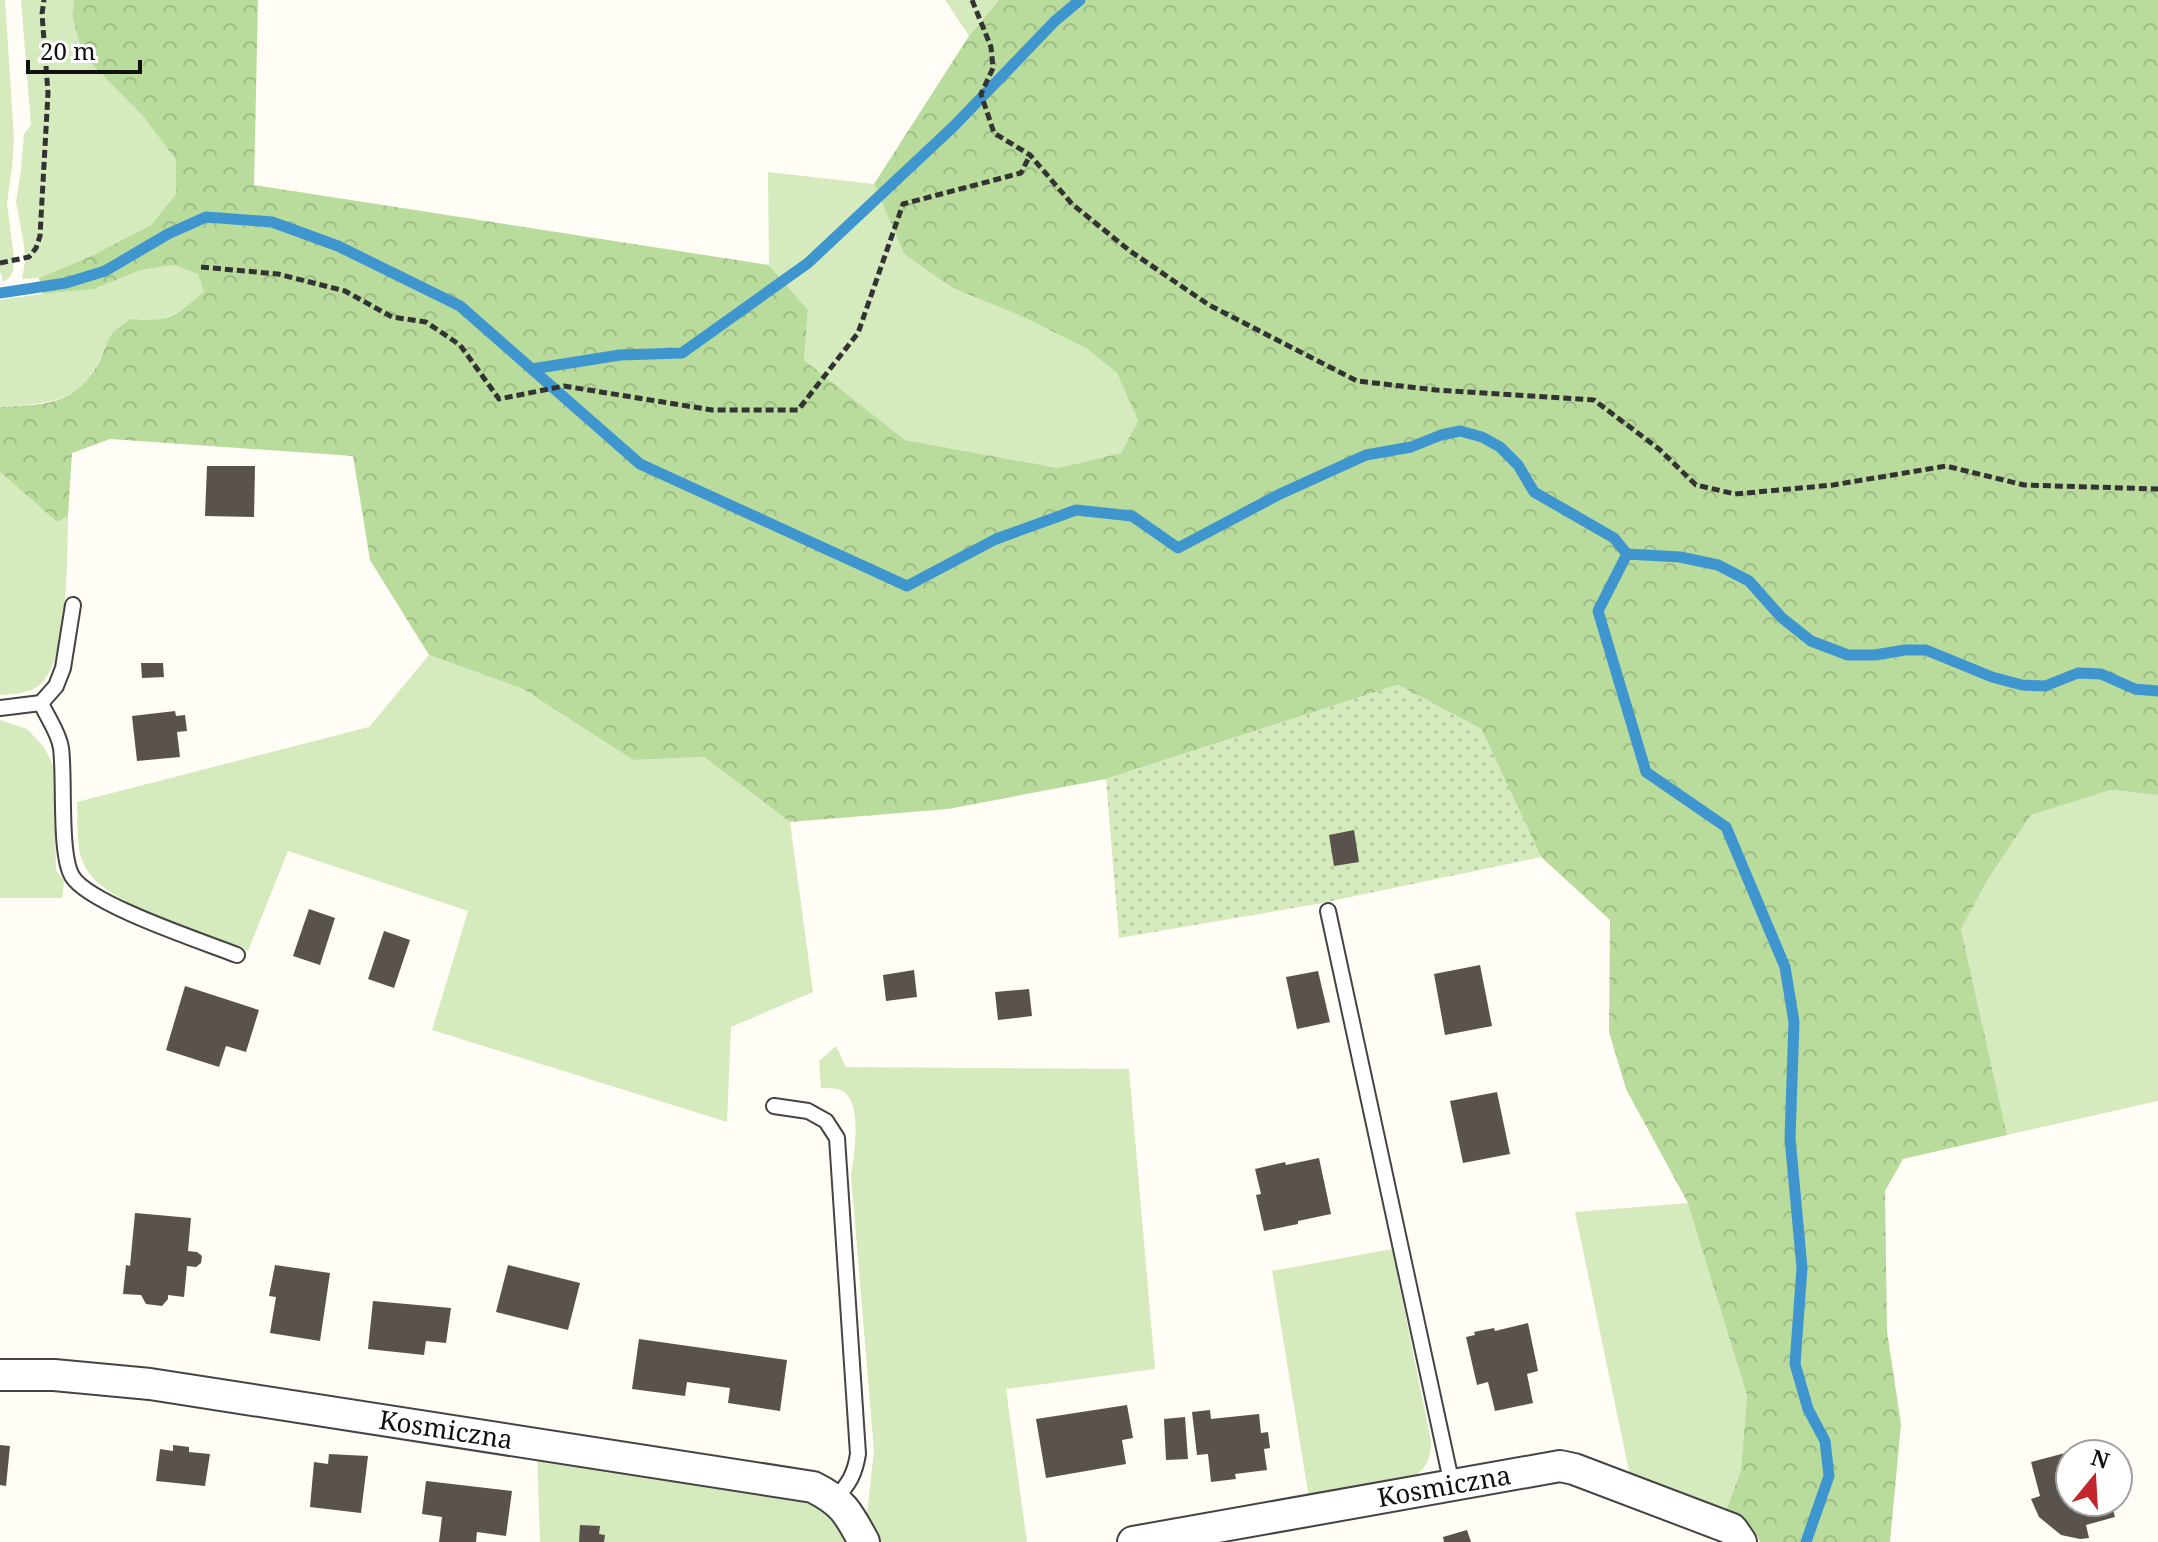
<svg xmlns="http://www.w3.org/2000/svg" width="2158" height="1542" font-family="'Noto Serif',serif">
	<style>
		.grass { fill: #d5ebbd }
		.forest { fill: url(#forest-crowns) }
		.park { fill: url(#park-dots) }
		.lines { fill: none; stroke-linecap: round; stroke-linejoin: round }
		.stream { stroke: #3f96cf; stroke-width: 11 }
		.building { fill: #5a524d }
		.lane-casing { stroke: #444; stroke-width: 18 }
		.street-casing { stroke: #444; stroke-width: 34 }
		.path { stroke: #333; stroke-width: 5; stroke-dasharray: 8 4; stroke-linecap: butt }
		.lane { stroke: #fff; stroke-width: 14 }
		.street { stroke: #fff; stroke-width: 30 }
		.labels { text-anchor: middle; stroke-width: 8; stroke-linejoin: round; paint-order: stroke }
		.street-label { font-size: 26px; fill: #111; stroke: #fff }
	</style>
	<defs>
		<pattern id="forest-crowns" width="20" height="18" patternUnits="userSpaceOnUse" patternTransform="scale(2)"><rect width="20" height="18" fill="#b9dc9c"/><path d="M2 6a3 3 0 1 1 6 0M12 15a3 3 0 1 1 6 0" fill="none" stroke="#9ebc85"/></pattern>
		<pattern id="park-dots" width="8" height="8" patternUnits="userSpaceOnUse" patternTransform="scale(2)"><rect width="8" height="8" fill="#d5ebbd"/><path d="M2 2h.1M6 6h.1" fill="none" stroke="#b6c8a1" stroke-width="1.8" stroke-linecap="round"/></pattern>
	</defs>
	<rect width="100%" height="100%" fill="#fffdf5"/>
	<g class="grass">
		<path d="M 0,0 L 5,0 L 14,139 L 12,168 L 7,203 L 14,257 L 13,270 L 10,277 L 3,282 L 0,271 Z"/>
		<path d="M 21,0 L 74,0 L 72,15 L 176,160 L 176,194 L 151,225 L 91,256 L 39,278 L 22,279 L 25,262 L 24,245 L 16,202 L 21,170 L 24,134 L 31,125 Z"/>
		<path d="M 945,0 L 999,0 L 969,36 Z"/>
		<path d="M 768,172 L 874,184 L 904,254 L 1087,348 L 1117,373 L 1138,421 L 1121,453 L 1058,468 L 905,440 L 804,360 L 808,310 L 769,265 Z"/>
		<path d="M 174,265 L 199,274 L 204,291 L 186,308 L 155,322 L 113,333 C 82,399 72,402 0,407 L 0,300 L 42,294 L 94,289 L 141,270 Z"/>
		<path d="M 0,472 L 57,522 L 68,516 C 67,555 69,658 41,684 C 29,694 14,694 0,695 Z"/>
		<path d="M 429,655 L 523,689 L 633,760 L 704,757 L 790,822 L 813,992 L 731,1027 L 727,1122 L 432,1030 L 468,911 L 288,851 L 248,951 C 209,936 108,905 87,870 C 75,851 78,824 77,802 L 369,727 Z"/>
		<path d="M 0,720 L 27,729 L 44,747 L 54,767 L 56,870 L 64,881 L 62,898 L 0,898 Z"/>
		<path d="M 2111,790 L 2158,795 L 2158,1101 L 2007,1135 L 1961,929 L 1988,879 L 2031,815 Z"/>
		<path d="M 836,1046 L 846,1067 L 1129,1069 L 1155,1369 L 1006,1389 L 1027,1542 L 877,1542 L 872,1534 L 867,1513 L 874,1451 L 851,1175 C 854,1156 864,1099 840,1090 C 835,1088 826,1088 821,1088 L 819,1061 Z"/>
		<path d="M 1689,1203 L 1747,1397 L 1741,1470 L 1726,1511 L 1630,1476 L 1575,1212 Z"/>
		<path d="M 1392,1249 L 1431,1441 C 1431,1459 1427,1467 1412,1478 L 1309,1498 L 1272,1271 Z"/>
		<path d="M 537,1450 L 797,1492 C 819,1506 837,1518 848,1542 L 540,1542 Z"/>
	</g>
	<path class="forest" d="M 74,0 L 258,0 L 254,185 L 769,265 L 808,310 L 804,360 L 905,440 L 1058,468 L 1121,453 L 1138,421 L 1117,373 L 1086,348 L 1024,317 L 953,288 L 904,254 L 874,184 L 969,36 L 999,0 L 2158,0 L 2158,795 L 2111,790 L 2031,815 L 1988,879 L 1961,929 L 2007,1135 L 1903,1159 L 1885,1191 L 1887,1331 L 1901,1424 L 1890,1542 L 1760,1542 C 1754,1525 1742,1518 1726,1511 L 1741,1470 L 1747,1396 L 1688,1203 L 1626,1089 L 1609,1032 L 1610,920 L 1541,857 L 1481,729 L 1398,685 L 1106,779 L 948,809 L 790,822 L 704,757 L 633,760 L 523,689 L 429,655 L 370,560 L 353,456 L 110,439 L 72,453 L 68,516 L 57,522 L 0,472 L 0,407 C 45,404 72,407 98,364 C 103,355 106,344 111,335 C 116,329 124,324 130,319 C 166,323 178,316 204,291 L 198,274 L 174,265 L 141,270 L 94,289 L 42,294 L 39,278 L 91,256 L 151,225 L 176,194 L 176,160 L 144,117 L 83,55 L 72,15 Z"/>
	<path class="park" d="M 1398,685 L 1481,729 L 1541,857 L 1317,904 L 1119,938 L 1106,779 Z"/>
	<g class="lines">
		<g class="stream">
			<path d="M 0,293 L 66,283 L 105,271 L 168,234 L 206,217 L 272,222 L 338,246 L 460,306 L 640,464 L 907,586 L 996,539 L 1076,510 L 1132,516 L 1178,548 L 1280,494 L 1366,455 L 1411,447 L 1441,435 L 1460,431 L 1482,437 L 1500,447 L 1518,465 L 1534,492 L 1614,538 L 1627,554 L 1680,557 L 1718,565 L 1749,581 L 1781,617 L 1811,641 L 1848,655 L 1875,655 L 1905,650 L 1926,650 L 1992,677 L 2022,685 L 2045,686 L 2078,673 L 2101,674 L 2135,689 L 2158,691"/>
			<path d="M 532,369 L 620,355 L 682,353 L 808,263 L 954,126 L 1055,21 L 1080,0"/>
			<path d="M 1627,554 L 1598,611 L 1646,772 L 1726,827 L 1785,967 L 1794,1022 L 1790,1138 L 1802,1268 L 1795,1364 L 1808,1409 L 1825,1441 L 1829,1476 L 1806,1542"/>
		</g>
	</g>
	<g class="building">
		<path d="M 207,466 L 255,466 L 254,517 L 205,516 Z"/>
		<path d="M 141,663 L 163,663 L 164,677 L 142,678 Z"/>
		<path d="M 175,711 L 176,716 L 185,715 L 187,731 L 177,732 L 180,757 L 137,761 L 132,716 Z"/>
		<path d="M 1354,830 L 1359,862 L 1334,866 L 1329,835 Z"/>
		<path d="M 309,909 L 335,918 L 320,965 L 293,956 Z"/>
		<path d="M 384,931 L 410,940 L 394,988 L 368,979 Z"/>
		<path d="M 1480,965 L 1492,1026 L 1445,1035 L 1434,974 Z"/>
		<path d="M 914,970 L 917,997 L 886,1001 L 883,975 Z"/>
		<path d="M 1318,971 L 1330,1022 L 1297,1029 L 1286,977 Z"/>
		<path d="M 185,986 L 259,1010 L 246,1052 L 226,1046 L 219,1067 L 166,1050 Z"/>
		<path d="M 1029,989 L 1032,1016 L 998,1020 L 995,992 Z"/>
		<path d="M 1497,1092 L 1510,1154 L 1463,1163 L 1450,1101 Z"/>
		<path d="M 1319,1158 L 1331,1214 L 1298,1221 L 1298,1224 L 1264,1231 L 1256,1195 L 1261,1194 L 1255,1169 L 1285,1162 L 1286,1165 Z"/>
		<path d="M 135,1213 L 191,1218 L 188,1251 L 197,1252 L 202,1256 L 201,1263 L 196,1267 L 187,1266 L 184,1297 L 168,1295 L 168,1299 L 162,1306 L 146,1304 L 141,1295 L 123,1294 L 126,1265 L 130,1266 Z"/>
		<path d="M 275,1265 L 330,1273 L 320,1341 L 270,1333 L 276,1297 L 269,1296 Z"/>
		<path d="M 508,1265 L 580,1283 L 568,1330 L 496,1312 Z"/>
		<path d="M 373,1301 L 451,1308 L 446,1343 L 426,1341 L 424,1355 L 368,1349 Z"/>
		<path d="M 1528,1323 L 1538,1371 L 1527,1374 L 1533,1403 L 1495,1411 L 1488,1382 L 1477,1385 L 1466,1337 L 1475,1335 L 1474,1332 L 1494,1328 L 1495,1331 Z"/>
		<path d="M 639,1339 L 787,1360 L 780,1411 L 728,1403 L 730,1388 L 687,1382 L 685,1396 L 632,1389 Z"/>
		<path d="M 1127,1405 L 1133,1438 L 1122,1440 L 1126,1464 L 1046,1478 L 1036,1419 Z"/>
		<path d="M 1210,1410 L 1211,1419 L 1259,1414 L 1261,1433 L 1268,1432 L 1270,1448 L 1264,1449 L 1267,1470 L 1235,1474 L 1236,1479 L 1211,1482 L 1208,1454 L 1197,1455 L 1192,1412 Z"/>
		<path d="M 1185,1417 L 1188,1459 L 1166,1460 L 1164,1419 Z"/>
		<path d="M 0,1445 L 10,1446 L 6,1486 L 0,1485 Z"/>
		<path d="M 173,1445 L 189,1447 L 189,1452 L 210,1454 L 205,1486 L 156,1481 L 160,1449 L 173,1451 Z"/>
		<path d="M 2084,1448 L 2085,1454 L 2070,1454 L 2070,1502 L 2111,1502 L 2115,1517 L 2086,1525 L 2089,1538 L 2080,1539 L 2061,1535 L 2039,1517 L 2031,1499 L 2040,1496 L 2031,1462 Z"/>
		<path d="M 329,1454 L 368,1456 L 361,1513 L 310,1507 L 314,1462 L 328,1464 Z"/>
		<path d="M 426,1481 L 512,1491 L 506,1536 L 477,1532 L 476,1542 L 439,1542 L 442,1517 L 422,1514 Z"/>
		<path d="M 580,1525 L 600,1526 L 599,1534 L 605,1535 L 604,1542 L 579,1542 Z"/>
		<path d="M 1467,1530 L 1471,1542 L 1444,1542 L 1443,1537 Z"/>
	</g>
	<g class="lines">
		<g class="lane-casing">
			<g id="lane">
				<path d="M 41,703 C 47,717 59,733 61,748 C 65,778 59,854 72,876 C 88,904 204,942 237,955"/>
				<path d="M 0,708 L 41,703 L 56,686 L 63,668 L 73,605"/>
				<path d="M 1328,911 L 1452,1485"/>
				<path d="M 774,1106 L 808,1111 L 826,1121 L 837,1138 L 858,1454 C 855,1473 849,1485 835,1498"/>
			</g>
		</g>
		<g class="street-casing">
			<g id="street">
				<path id="s1" d="M 0,1375 L 54,1375 L 150,1384 L 813,1487 C 843,1502 848,1512 864,1542"/>
				<path id="s2" d="M 1133,1542 L 1560,1466 L 1574,1469 L 1732,1529 L 1741,1542"/>
			</g>
		</g>
		<g class="path">
			<path d="M 972,0 L 991,47 L 993,68 L 981,94 L 994,133 L 1030,155 L 1072,204 L 1130,251 L 1209,305 L 1357,381 L 1436,390 L 1594,400 L 1659,449 L 1696,485 L 1735,494 L 1833,485 L 1946,466 L 2024,485 L 2158,489"/>
			<path d="M 0,263 L 29,257 L 36,248 L 40,236 L 48,93 L 42,14 L 44,0"/>
			<path d="M 201,267 L 278,274 L 345,291 L 392,317 L 426,322 L 460,345 L 499,399 L 564,386 L 712,410 L 798,410 L 858,333 L 903,204 L 1021,173 L 1030,155"/>
		</g>
		<use href="#lane" class="lane"/>
		<use href="#street" class="street"/>
	</g>
	<g class="labels">
		<g class="street-label">
			<text dy="9" stroke="none"><textPath href="#s1" startOffset="450">Kosmiczna</textPath></text>
			<text dy="9" stroke="none"><textPath href="#s2" startOffset="316">Kosmiczna</textPath></text>
		</g>
	</g>
	<g transform="translate(2094 1478) rotate(18)"><circle r="38" fill="#ffffff" stroke="#a0a0a0" stroke-width="2"/>
	<path d="M0-6L14 30L0 20L-14 30Z" fill="#c4262e"/>
	<text y="-12" font-size="22" font-weight="bold" text-anchor="middle" fill="#111111">N</text>
	</g>
	<path d="M28 60v12h112v-12" fill="none" stroke="#111111" stroke-width="4"/>
	<text x="40" y="60" font-size="24" fill="#111111" stroke="#ffffff" stroke-width="6" paint-order="stroke">20 m</text>
</svg>
